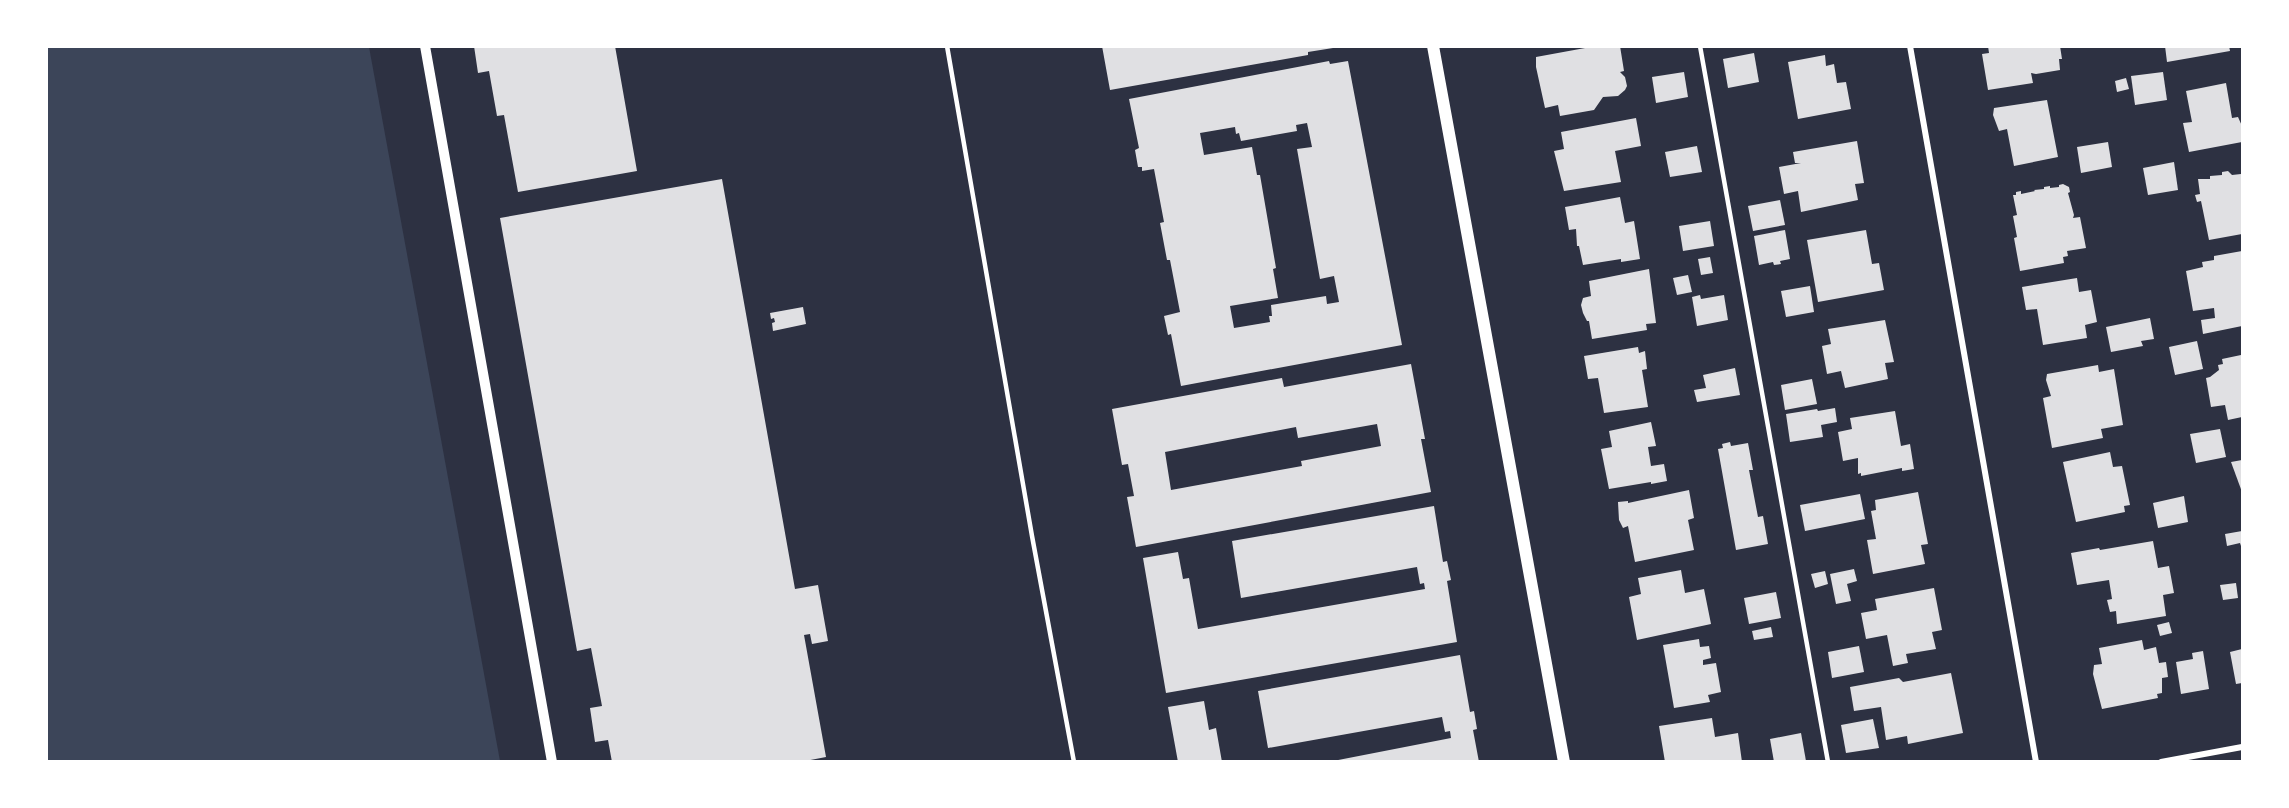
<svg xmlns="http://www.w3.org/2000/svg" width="2289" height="808" font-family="Helvetica,sans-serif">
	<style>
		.green { fill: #3c4559 }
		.building { fill: #e0e0e3; fill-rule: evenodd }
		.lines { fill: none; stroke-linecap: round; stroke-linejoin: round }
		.service { stroke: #fff; stroke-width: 4.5 }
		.minor { stroke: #fff; stroke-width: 6 }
		.tertiary { stroke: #fff; stroke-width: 10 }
		.secondary { stroke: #fff; stroke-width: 12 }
	</style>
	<rect width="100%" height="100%" fill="#2d3142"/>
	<path class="green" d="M 46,47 L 369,47 L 500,761 L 47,761 Z"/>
	<g class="building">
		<path d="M 474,46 L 615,46 L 637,171 L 518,192 L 504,115 L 497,116 L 489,71 L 478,73 Z"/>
		<path d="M 1102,46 L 1333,46 L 1333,48 L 1308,52 L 1308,55 L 1110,90 Z"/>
		<path d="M 1596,46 L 1620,46 L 1624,71 L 1620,72 L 1625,77 L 1627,86 L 1625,90 L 1618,96 L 1603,97 L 1594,110 L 1560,116 L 1558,105 L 1545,108 L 1536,67 L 1536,57 Z"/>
		<path d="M 1988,46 L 2060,46 L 2062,59 L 2059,59 L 2060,70 L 2036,74 L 2031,73 L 2033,83 L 1988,90 L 1982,54 L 1989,53 Z"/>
		<path d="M 2165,46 L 2229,46 L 2230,51 L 2167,62 Z"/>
		<path d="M 1754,53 L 1759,82 L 1728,88 L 1723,59 Z"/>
		<path d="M 1825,55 L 1826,66 L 1834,64 L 1837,83 L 1846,82 L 1851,109 L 1798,119 L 1788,62 Z"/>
		<path d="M 1329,61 L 1330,64 L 1348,61 L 1402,345 L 1181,386 L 1171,334 L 1168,335 L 1164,316 L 1180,312 L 1170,260 L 1167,260 L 1160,223 L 1164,222 L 1154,169 L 1142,171 L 1142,167 L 1138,167 L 1135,150 L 1139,148 L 1129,99 ZM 1307,123 L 1312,147 L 1297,149 L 1320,279 L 1334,276 L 1339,302 L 1327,304 L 1326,296 L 1271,305 L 1272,316 L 1269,316 L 1270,322 L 1234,328 L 1230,306 L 1278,298 L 1273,269 L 1276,268 L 1260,175 L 1257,175 L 1252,147 L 1204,155 L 1200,133 L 1235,127 L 1236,134 L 1239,133 L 1241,141 L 1297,131 L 1296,125 Z"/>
		<path d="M 1684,72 L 1688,97 L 1656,103 L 1652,77 Z"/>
		<path d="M 2163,72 L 2167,100 L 2135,105 L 2131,76 Z"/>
		<path d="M 2126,78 L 2129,89 L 2117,92 L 2115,81 Z"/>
		<path d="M 2226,83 L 2232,118 L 2238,117 L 2242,126 L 2242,142 L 2189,152 L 2183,123 L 2192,122 L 2186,91 Z"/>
		<path d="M 2047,100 L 2058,157 L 2014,166 L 2007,129 L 1999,131 L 1993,115 L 1994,108 Z"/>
		<path d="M 1636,118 L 1641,146 L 1615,151 L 1621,182 L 1564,191 L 1554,151 L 1564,149 L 1561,132 Z"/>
		<path d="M 1857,141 L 1864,183 L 1855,184 L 1858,200 L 1801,212 L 1798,191 L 1784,194 L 1779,167 L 1801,163 L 1795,163 L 1793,152 Z"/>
		<path d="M 2108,142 L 2112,167 L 2081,173 L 2077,147 Z"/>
		<path d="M 1697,146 L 1702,172 L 1670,177 L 1665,152 Z"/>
		<path d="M 2174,162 L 2178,190 L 2148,195 L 2143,168 Z"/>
		<path d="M 2228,171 L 2232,175 L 2241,174 L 2242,234 L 2209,240 L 2201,201 L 2197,202 L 2195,195 L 2200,194 L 2198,179 L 2210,179 L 2210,176 L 2222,175 L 2222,172 Z"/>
		<path d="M 722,179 L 795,589 L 818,585 L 828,641 L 812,644 L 810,634 L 804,635 L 826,757 L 800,762 L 612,762 L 608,740 L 595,742 L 590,708 L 602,706 L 591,648 L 577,651 L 500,218 Z"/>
		<path d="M 2063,184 L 2069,187 L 2070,192 L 2068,193 L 2074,215 L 2073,218 L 2080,217 L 2086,248 L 2067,251 L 2068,256 L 2063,257 L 2064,263 L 2020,271 L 2014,238 L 2017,237 L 2013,216 L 2017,215 L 2013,195 L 2016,195 L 2016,192 L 2021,191 L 2021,194 L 2035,191 L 2034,190 L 2044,189 L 2044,187 L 2050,186 L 2050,188 L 2059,187 L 2059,185 Z"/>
		<path d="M 1620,197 L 1625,223 L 1634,221 L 1640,259 L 1621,262 L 1621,259 L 1583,265 L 1579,246 L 1577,246 L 1576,229 L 1569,230 L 1565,207 Z"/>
		<path d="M 1780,200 L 1785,225 L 1753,231 L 1748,206 Z"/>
		<path d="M 1710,221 L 1714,246 L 1683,251 L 1679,226 Z"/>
		<path d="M 1785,230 L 1790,259 L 1780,261 L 1781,264 L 1774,265 L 1773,262 L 1759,265 L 1754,236 Z"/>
		<path d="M 1866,230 L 1872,264 L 1879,263 L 1884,290 L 1818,302 L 1807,240 Z"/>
		<path d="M 2242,251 L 2242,326 L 2203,334 L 2201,320 L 2215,318 L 2214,308 L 2193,311 L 2186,271 L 2203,267 L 2202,262 L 2214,260 L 2214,256 Z"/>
		<path d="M 1710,257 L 1713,273 L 1701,275 L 1698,259 Z"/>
		<path d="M 1649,269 L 1656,323 L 1646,324 L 1647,330 L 1592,339 L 1589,321 L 1587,321 L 1583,313 L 1581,305 L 1583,298 L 1591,296 L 1589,281 Z"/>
		<path d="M 1688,275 L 1692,292 L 1677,295 L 1673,278 Z"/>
		<path d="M 2077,278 L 2079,292 L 2091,290 L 2097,322 L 2085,325 L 2087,338 L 2043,345 L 2037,309 L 2026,310 L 2022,287 Z"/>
		<path d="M 1810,286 L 1814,312 L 1786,317 L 1781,291 Z"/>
		<path d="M 1700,295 L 1701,299 L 1724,295 L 1728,320 L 1697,326 L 1692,297 Z"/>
		<path d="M 803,307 L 806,324 L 773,331 L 772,323 L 775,322 L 774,318 L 771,319 L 770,313 Z"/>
		<path d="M 2150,318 L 2154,339 L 2141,341 L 2143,346 L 2111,352 L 2106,327 Z"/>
		<path d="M 1885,320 L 1894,362 L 1885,363 L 1888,379 L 1845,388 L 1841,371 L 1827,374 L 1822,346 L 1831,344 L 1828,329 Z"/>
		<path d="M 2197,341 L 2203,369 L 2175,375 L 2169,347 Z"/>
		<path d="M 1638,347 L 1639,353 L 1645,351 L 1647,369 L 1642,370 L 1648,407 L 1604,413 L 1598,378 L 1588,379 L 1584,356 Z"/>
		<path d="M 2241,355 L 2242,357 L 2242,417 L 2228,420 L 2225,405 L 2211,407 L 2206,378 L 2210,377 L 2219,370 L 2218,365 L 2223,364 L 2222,359 Z"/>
		<path d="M 1411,364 L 1425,439 L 1421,439 L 1431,492 L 1136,547 L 1127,497 L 1134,496 L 1128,464 L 1122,465 L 1112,409 L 1282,378 L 1284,387 ZM 1377,424 L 1381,446 L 1301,461 L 1302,466 L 1171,490 L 1165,452 L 1296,427 L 1298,438 Z"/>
		<path d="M 2098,365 L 2099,372 L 2114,369 L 2123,425 L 2101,429 L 2103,438 L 2052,448 L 2043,398 L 2051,396 L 2046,380 L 2047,374 Z"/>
		<path d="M 1735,368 L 1740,395 L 1697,402 L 1694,390 L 1706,388 L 1703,375 Z"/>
		<path d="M 1812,379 L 1817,404 L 1785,410 L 1781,385 Z"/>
		<path d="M 1835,408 L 1837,422 L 1821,425 L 1823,437 L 1790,442 L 1786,414 L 1817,409 L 1818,411 Z"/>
		<path d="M 1895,411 L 1901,446 L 1910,444 L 1914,469 L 1902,471 L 1902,468 L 1861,476 L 1861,473 L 1858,474 L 1858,458 L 1843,461 L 1838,432 L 1852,429 L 1850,418 Z"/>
		<path d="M 1651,422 L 1656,446 L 1648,447 L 1651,466 L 1664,464 L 1667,481 L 1651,484 L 1651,482 L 1609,489 L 1601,449 L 1612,447 L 1609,431 Z"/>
		<path d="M 2220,429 L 2226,457 L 2196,463 L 2190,434 Z"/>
		<path d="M 1730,442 L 1731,446 L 1748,443 L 1753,470 L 1749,470 L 1758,517 L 1763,516 L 1768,544 L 1736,550 L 1718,449 L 1723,448 L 1722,444 Z"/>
		<path d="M 2110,452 L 2113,467 L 2122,466 L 2130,505 L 2124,506 L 2125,512 L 2076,522 L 2063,462 Z"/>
		<path d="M 2242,460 L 2242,492 L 2231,462 Z"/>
		<path d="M 1689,490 L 1694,518 L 1688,520 L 1694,550 L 1635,562 L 1628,526 L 1623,528 L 1619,520 L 1618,502 L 1628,501 L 1628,503 Z"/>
		<path d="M 1918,492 L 1928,544 L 1921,545 L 1925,564 L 1873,574 L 1867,540 L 1876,539 L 1871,511 L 1876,510 L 1875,500 Z"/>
		<path d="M 1860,494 L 1865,519 L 1805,531 L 1800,505 Z"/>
		<path d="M 2184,496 L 2188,522 L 2158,528 L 2153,503 Z"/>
		<path d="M 1434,506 L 1443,562 L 1447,561 L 1451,580 L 1447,581 L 1457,642 L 1166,693 L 1143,558 L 1178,552 L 1183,579 L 1189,578 L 1198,629 L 1425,589 L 1424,583 L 1420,584 L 1417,567 L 1241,598 L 1232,541 Z"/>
		<path d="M 2242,531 L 2242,549 L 2240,543 L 2227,546 L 2225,534 Z"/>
		<path d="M 2153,541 L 2158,568 L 2169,566 L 2174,593 L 2163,595 L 2166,616 L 2117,624 L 2116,611 L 2110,612 L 2107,600 L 2112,599 L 2109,580 L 2077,585 L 2071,553 L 2099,548 L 2100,550 Z"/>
		<path d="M 1854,569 L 1857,581 L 1847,584 L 1851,601 L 1836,604 L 1830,574 Z"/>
		<path d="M 1681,570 L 1685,593 L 1704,589 L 1711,624 L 1637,640 L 1629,597 L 1641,594 L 1638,578 Z"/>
		<path d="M 1825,571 L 1828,584 L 1815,588 L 1811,574 Z"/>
		<path d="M 2236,583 L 2238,598 L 2223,600 L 2220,585 Z"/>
		<path d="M 1934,588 L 1942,630 L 1932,632 L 1936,649 L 1906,654 L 1908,663 L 1893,666 L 1887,635 L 1866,639 L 1861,613 L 1877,610 L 1875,599 Z"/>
		<path d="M 1776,592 L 1781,618 L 1749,624 L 1744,598 Z"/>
		<path d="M 2169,622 L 2172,633 L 2160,636 L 2157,625 Z"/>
		<path d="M 1771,627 L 1773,637 L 1754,640 L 1752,631 Z"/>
		<path d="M 1699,639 L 1700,647 L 1709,646 L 1711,658 L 1703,660 L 1703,665 L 1716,663 L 1721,692 L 1708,695 L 1710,702 L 1674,708 L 1663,645 Z"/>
		<path d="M 2142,640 L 2144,650 L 2156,647 L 2159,663 L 2166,662 L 2168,677 L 2162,678 L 2162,693 L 2157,694 L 2158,698 L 2102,709 L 2093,674 L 2094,665 L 2102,664 L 2099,648 Z"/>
		<path d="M 1859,646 L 1864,672 L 1832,678 L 1828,652 Z"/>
		<path d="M 2242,649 L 2242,683 L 2236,684 L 2230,652 Z"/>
		<path d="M 2203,651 L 2209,689 L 2181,694 L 2176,662 L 2193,659 L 2192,653 Z"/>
		<path d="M 1460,655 L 1470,712 L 1474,711 L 1477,729 L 1473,730 L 1479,762 L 1328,762 L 1451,738 L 1450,731 L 1445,732 L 1442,717 L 1268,748 L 1258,691 Z"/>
		<path d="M 1951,673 L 1963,733 L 1908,744 L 1907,736 L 1886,740 L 1881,707 L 1854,711 L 1850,687 L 1899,678 L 1903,682 Z"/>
		<path d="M 1204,701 L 1209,730 L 1216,728 L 1222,762 L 1178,762 L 1168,707 Z"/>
		<path d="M 1712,718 L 1715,737 L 1738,733 L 1742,762 L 1665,762 L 1659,726 Z"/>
		<path d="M 1873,719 L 1879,748 L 1846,753 L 1841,725 Z"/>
		<path d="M 1801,733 L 1806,761 L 1774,762 L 1770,739 Z"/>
	</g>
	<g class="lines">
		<g class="service">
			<path d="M 947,46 L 1032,536 L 1074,762"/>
			<path d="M 1700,46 L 1828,762"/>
		</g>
		<g class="minor">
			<path d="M 1910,46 L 2036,762"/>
			<path d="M 2161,762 L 2242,747"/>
		</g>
		<path class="tertiary" d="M 425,46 L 552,762"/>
		<path class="secondary" d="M 1433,46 L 1564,762"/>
	</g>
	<rect width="2289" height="808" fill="none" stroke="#ffffff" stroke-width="96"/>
</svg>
